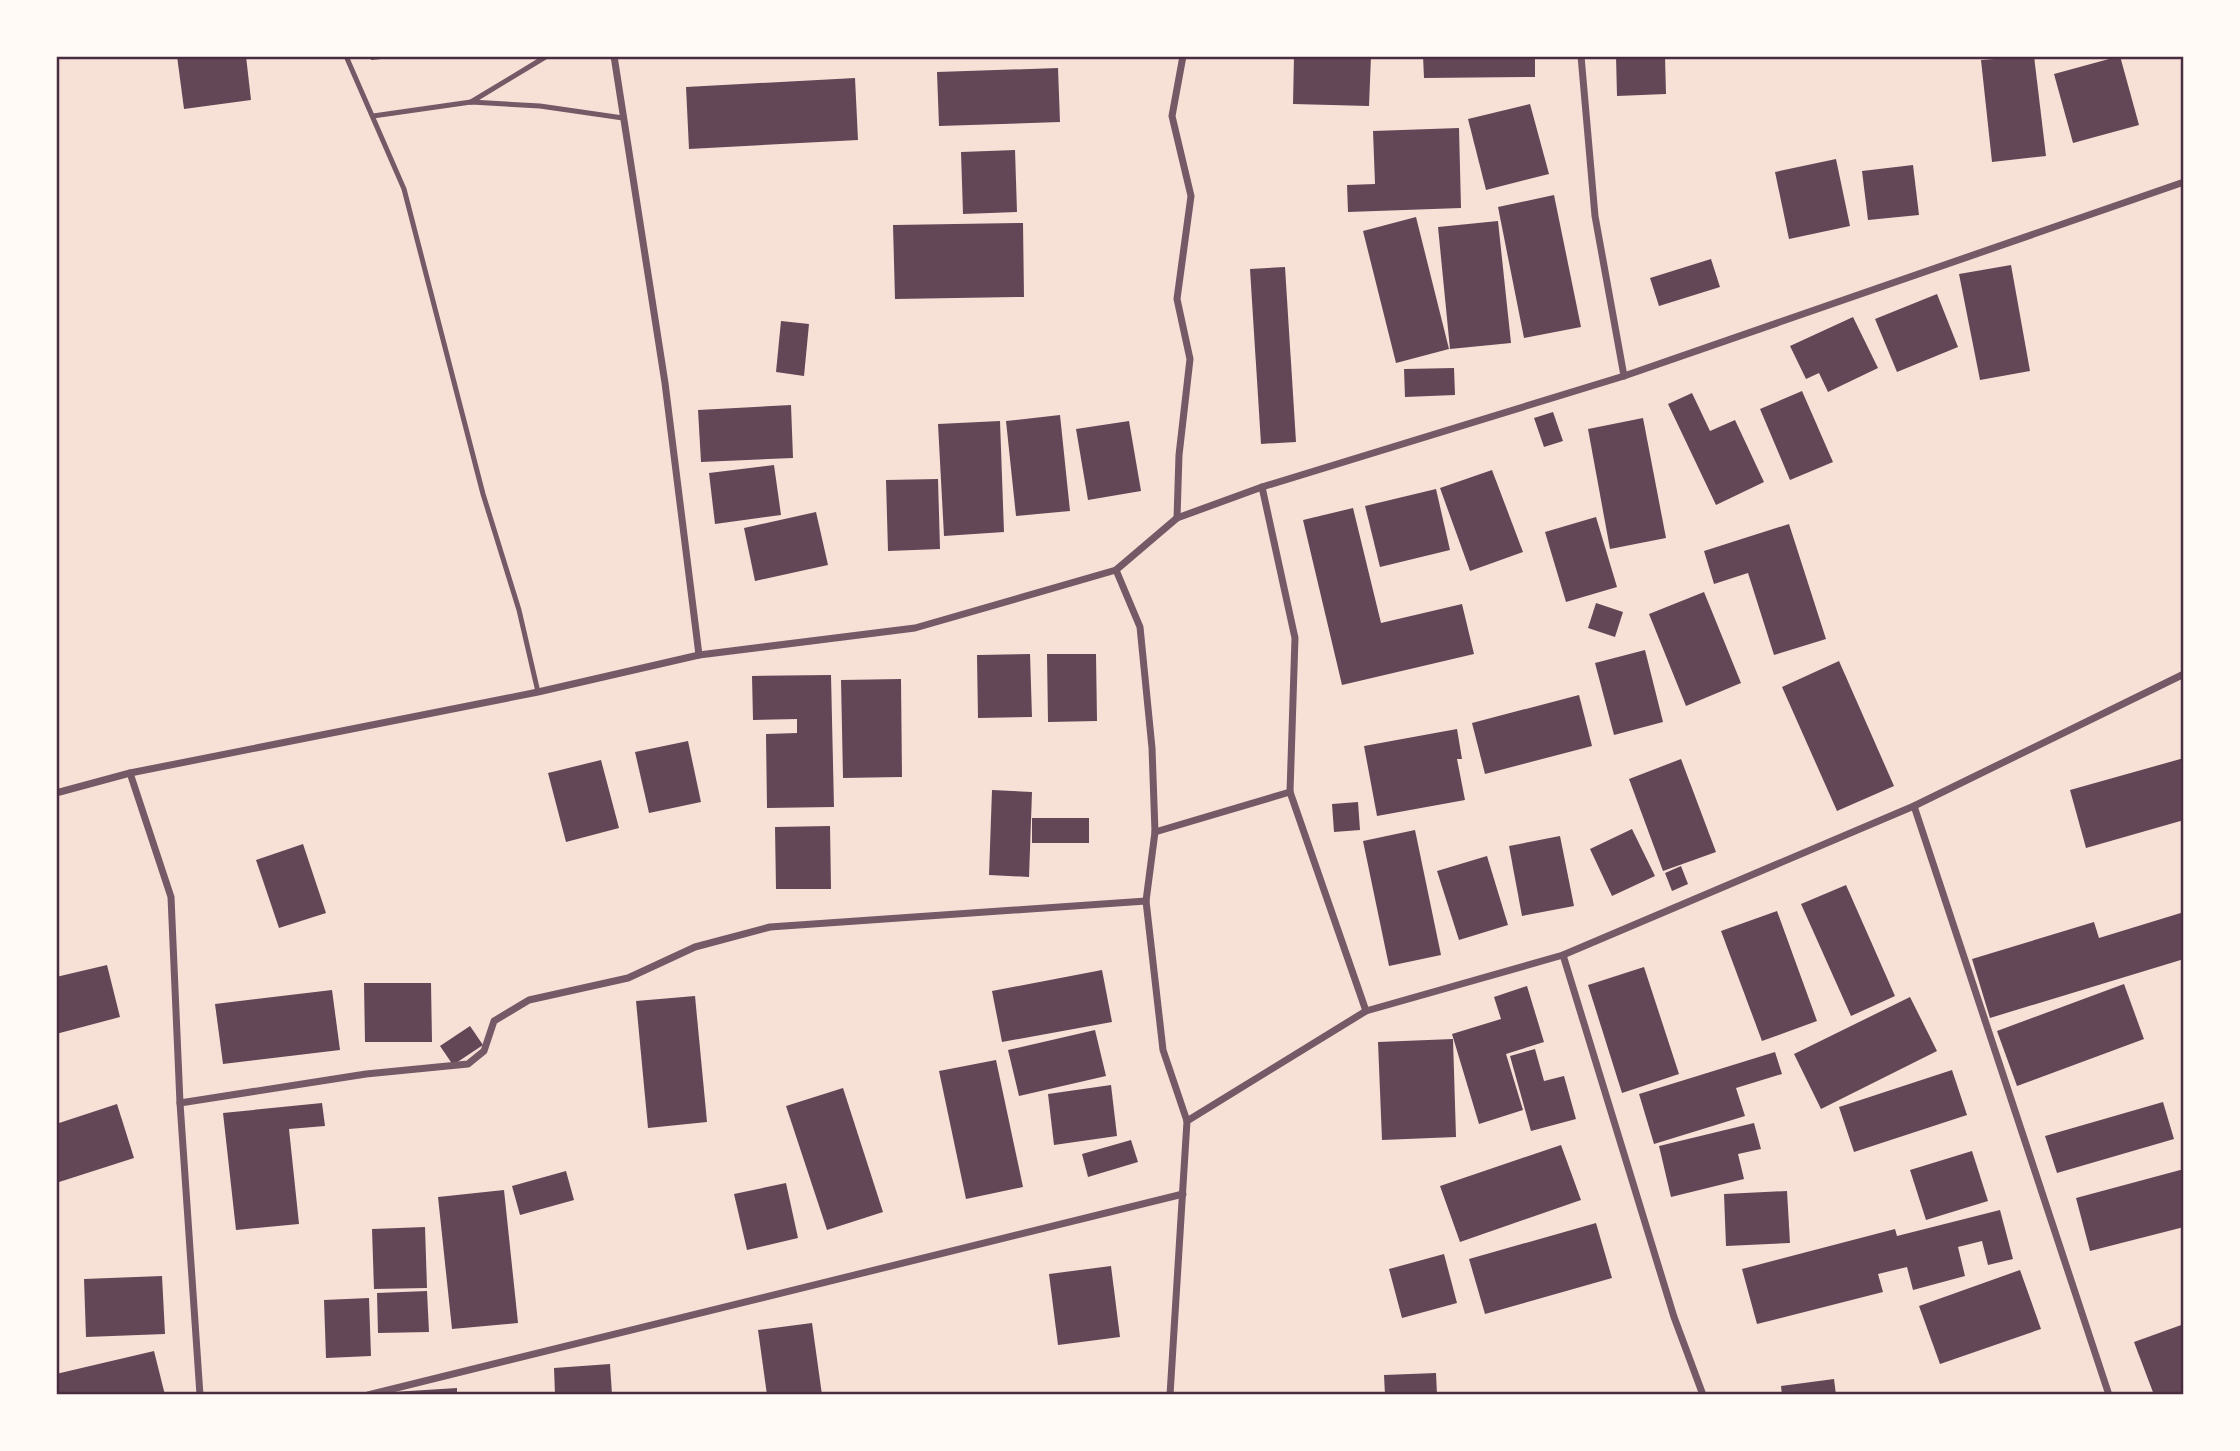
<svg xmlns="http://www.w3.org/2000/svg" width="2240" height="1451" font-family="'Noto Sans',sans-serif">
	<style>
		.building { fill: #644757 }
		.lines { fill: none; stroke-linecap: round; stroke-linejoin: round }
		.service { stroke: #755966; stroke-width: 5 }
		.minor { stroke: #755966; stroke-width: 7 }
		.neatline { fill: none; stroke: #4a2c40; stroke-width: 2.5 }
	</style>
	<rect width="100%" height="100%" fill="#f7e1d7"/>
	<g class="building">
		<path d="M 177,56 L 246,56 L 251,100 L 184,109 Z"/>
		<path d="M 371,56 L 391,56 L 391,58 L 371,60 Z"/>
		<path d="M 1294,56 L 1371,56 L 1369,106 L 1293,104 Z"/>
		<path d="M 1423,56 L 1535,56 L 1535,77 L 1424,78 Z"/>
		<path d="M 1616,56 L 1665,56 L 1666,94 L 1617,96 Z"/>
		<path d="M 2034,56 L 2046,156 L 1992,162 L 1981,60 Z"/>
		<path d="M 2120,56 L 2139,125 L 2073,143 L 2054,74 Z"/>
		<path d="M 1058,68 L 1060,122 L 939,126 L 937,72 Z"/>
		<path d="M 855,78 L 858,140 L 689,149 L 686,87 Z"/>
		<path d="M 1530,104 L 1549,174 L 1486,190 L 1468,119 Z"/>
		<path d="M 1459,128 L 1461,208 L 1348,212 L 1347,185 L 1375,184 L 1373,131 Z"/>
		<path d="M 1015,150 L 1017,212 L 963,214 L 961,152 Z"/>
		<path d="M 1836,159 L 1850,226 L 1789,239 L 1775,172 Z"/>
		<path d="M 1913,165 L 1919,215 L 1868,220 L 1862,171 Z"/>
		<path d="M 1554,195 L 1581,327 L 1524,338 L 1498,207 Z"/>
		<path d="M 1416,217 L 1449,349 L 1396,363 L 1363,231 Z"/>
		<path d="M 1498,221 L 1511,343 L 1450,349 L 1438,227 Z"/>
		<path d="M 1023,223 L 1024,297 L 895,299 L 893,225 Z"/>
		<path d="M 1711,259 L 1720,287 L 1659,306 L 1650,278 Z"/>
		<path d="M 2011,265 L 2030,371 L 1980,380 L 1959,274 Z"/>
		<path d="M 1285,267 L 1296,442 L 1261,444 L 1250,269 Z"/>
		<path d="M 1937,294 L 1958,347 L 1897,372 L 1875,319 Z"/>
		<path d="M 1853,317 L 1878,368 L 1828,392 L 1819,373 L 1806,379 L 1790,346 Z"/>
		<path d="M 781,321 L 809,324 L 804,376 L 776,372 Z"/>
		<path d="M 1454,368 L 1455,395 L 1405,397 L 1404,369 Z"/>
		<path d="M 1802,391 L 1833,462 L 1790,480 L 1760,409 Z"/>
		<path d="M 1692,393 L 1710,431 L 1735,420 L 1764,482 L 1716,505 L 1668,404 Z"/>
		<path d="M 791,405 L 793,458 L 701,462 L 698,410 Z"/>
		<path d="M 1553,412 L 1563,441 L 1544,447 L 1534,418 Z"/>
		<path d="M 1060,415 L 1070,511 L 1016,516 L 1006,421 Z"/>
		<path d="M 1643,418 L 1666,538 L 1610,549 L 1588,429 Z"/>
		<path d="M 1000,421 L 1004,532 L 944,536 L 938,424 Z"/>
		<path d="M 1129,421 L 1141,491 L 1088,500 L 1076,429 Z"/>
		<path d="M 774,465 L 781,515 L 715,524 L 709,473 Z"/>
		<path d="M 1492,470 L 1523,552 L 1470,571 L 1440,488 Z"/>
		<path d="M 938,479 L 940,549 L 888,551 L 886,480 Z"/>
		<path d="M 1436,489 L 1450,550 L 1380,567 L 1365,506 Z"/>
		<path d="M 1353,508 L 1381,623 L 1462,604 L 1474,654 L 1342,685 L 1303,520 Z"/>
		<path d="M 816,512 L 828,565 L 755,581 L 744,528 Z"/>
		<path d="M 1596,517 L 1617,587 L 1566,602 L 1545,532 Z"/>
		<path d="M 1789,524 L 1826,639 L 1774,655 L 1748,573 L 1714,584 L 1704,551 Z"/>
		<path d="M 1704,592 L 1741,683 L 1686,706 L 1649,614 Z"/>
		<path d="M 1596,603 L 1623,612 L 1615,637 L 1588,628 Z"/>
		<path d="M 1645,650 L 1663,722 L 1614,735 L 1595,663 Z"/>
		<path d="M 1030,654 L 1032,717 L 978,718 L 977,655 Z"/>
		<path d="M 1047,654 L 1096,654 L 1097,721 L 1048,722 Z"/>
		<path d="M 1839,661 L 1894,786 L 1837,811 L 1782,687 Z"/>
		<path d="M 831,675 L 834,807 L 767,808 L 766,734 L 797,733 L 797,719 L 753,720 L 752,676 Z"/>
		<path d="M 901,679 L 902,777 L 843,778 L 841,680 Z"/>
		<path d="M 1579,695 L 1592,746 L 1485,774 L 1472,723 Z"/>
		<path d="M 1457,729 L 1462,759 L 1457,759 L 1465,800 L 1377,816 L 1364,746 Z"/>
		<path d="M 688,741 L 701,802 L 649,813 L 635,752 Z"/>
		<path d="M 2184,758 L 2184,820 L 2086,848 L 2070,790 Z"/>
		<path d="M 1681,759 L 1716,852 L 1663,871 L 1629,779 Z"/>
		<path d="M 601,760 L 619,828 L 566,842 L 548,773 Z"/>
		<path d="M 992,790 L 1032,792 L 1029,877 L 989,875 Z"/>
		<path d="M 1358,802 L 1360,830 L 1334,832 L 1332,804 Z"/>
		<rect x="1032" y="818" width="57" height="25"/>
		<path d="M 830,826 L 831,889 L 776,889 L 775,827 Z"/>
		<path d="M 1632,829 L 1655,876 L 1612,896 L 1590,849 Z"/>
		<path d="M 1415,830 L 1441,955 L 1389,966 L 1363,841 Z"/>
		<path d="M 1560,836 L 1574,906 L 1522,916 L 1509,846 Z"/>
		<path d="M 303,844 L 326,913 L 279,928 L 256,860 Z"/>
		<path d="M 1487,856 L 1508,925 L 1459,940 L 1437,871 Z"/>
		<path d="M 1681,866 L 1688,884 L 1672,891 L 1665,873 Z"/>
		<path d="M 1846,885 L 1895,996 L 1851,1016 L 1801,904 Z"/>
		<path d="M 1777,911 L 1817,1021 L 1762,1041 L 1721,931 Z"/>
		<path d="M 2184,912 L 2184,959 L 1990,1018 L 1972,959 L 2094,922 L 2099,938 Z"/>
		<path d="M 107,965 L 120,1017 L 56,1034 L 56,977 Z"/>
		<path d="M 1644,967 L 1679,1074 L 1622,1093 L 1588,985 Z"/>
		<path d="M 1102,970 L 1112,1022 L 1002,1042 L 992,991 Z"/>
		<path d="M 364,983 L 431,983 L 432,1042 L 365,1042 Z"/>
		<path d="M 2124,984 L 2144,1039 L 2017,1086 L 1997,1031 Z"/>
		<path d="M 1527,986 L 1544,1042 L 1506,1054 L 1523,1110 L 1479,1124 L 1452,1034 L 1501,1019 L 1494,997 Z"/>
		<path d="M 332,990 L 340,1050 L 223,1064 L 215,1004 Z"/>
		<path d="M 695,996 L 707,1122 L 648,1128 L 636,1001 Z"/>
		<path d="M 1910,997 L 1937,1051 L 1821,1109 L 1794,1054 Z"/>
		<path d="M 470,1026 L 483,1045 L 453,1065 L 440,1046 Z"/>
		<path d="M 1095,1030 L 1106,1076 L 1019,1096 L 1008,1050 Z"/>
		<path d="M 1453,1039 L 1456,1137 L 1382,1140 L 1378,1042 Z"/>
		<path d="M 1535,1049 L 1544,1081 L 1564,1076 L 1576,1119 L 1531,1131 L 1510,1056 Z"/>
		<path d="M 1775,1052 L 1782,1074 L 1736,1088 L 1745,1116 L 1654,1144 L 1639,1094 Z"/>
		<path d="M 996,1060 L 1023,1187 L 966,1199 L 939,1071 Z"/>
		<path d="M 1952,1070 L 1967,1115 L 1854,1152 L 1839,1107 Z"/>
		<path d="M 1111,1085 L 1117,1136 L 1054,1145 L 1048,1094 Z"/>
		<path d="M 843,1088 L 883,1212 L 827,1230 L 786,1106 Z"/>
		<path d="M 2163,1102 L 2174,1139 L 2057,1173 L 2045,1136 Z"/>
		<path d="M 322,1103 L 325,1126 L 289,1129 L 299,1224 L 236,1230 L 223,1113 Z"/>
		<path d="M 117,1104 L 134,1158 L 56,1183 L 56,1124 Z"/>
		<path d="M 1754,1123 L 1761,1149 L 1738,1154 L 1744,1179 L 1671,1197 L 1659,1146 Z"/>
		<path d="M 1131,1140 L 1138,1162 L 1088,1177 L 1082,1154 Z"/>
		<path d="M 1561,1145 L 1581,1200 L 1460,1242 L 1440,1186 Z"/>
		<path d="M 1972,1151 L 1988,1201 L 1926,1220 L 1910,1170 Z"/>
		<path d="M 2184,1169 L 2184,1227 L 2090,1251 L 2076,1198 Z"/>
		<path d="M 566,1171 L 574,1200 L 520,1215 L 512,1186 Z"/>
		<path d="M 786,1183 L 798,1238 L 747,1250 L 734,1194 Z"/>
		<path d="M 504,1190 L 518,1323 L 452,1329 L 438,1197 Z"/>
		<path d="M 1787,1191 L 1790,1243 L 1726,1246 L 1724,1194 Z"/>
		<path d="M 2000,1210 L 2013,1259 L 1988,1265 L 1982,1241 L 1958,1247 L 1965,1276 L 1913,1290 L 1907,1267 L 1878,1274 L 1883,1292 L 1757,1324 L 1742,1269 L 1895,1229 L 1897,1236 Z"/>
		<path d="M 1596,1223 L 1612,1278 L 1485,1314 L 1469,1259 Z"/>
		<path d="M 425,1227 L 427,1288 L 374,1289 L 372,1229 Z"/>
		<path d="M 1444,1254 L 1457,1303 L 1402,1318 L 1389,1269 Z"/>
		<path d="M 1111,1266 L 1120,1337 L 1058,1345 L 1049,1274 Z"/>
		<path d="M 2020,1270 L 2041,1329 L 1940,1364 L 1919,1306 Z"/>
		<path d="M 162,1276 L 165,1334 L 86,1337 L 84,1279 Z"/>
		<path d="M 427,1291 L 429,1332 L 378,1333 L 377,1293 Z"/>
		<path d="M 369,1298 L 371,1356 L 326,1358 L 324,1300 Z"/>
		<path d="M 812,1323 L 822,1395 L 767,1395 L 758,1330 Z"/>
		<path d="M 2184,1324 L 2184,1391 L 2174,1395 L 2154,1395 L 2134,1342 Z"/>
		<path d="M 154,1351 L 165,1395 L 56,1395 L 56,1374 Z"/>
		<path d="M 610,1364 L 612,1395 L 555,1395 L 554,1368 Z"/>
		<path d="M 1436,1373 L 1437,1395 L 1385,1395 L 1384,1375 Z"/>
		<path d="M 1834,1379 L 1836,1395 L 1782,1395 L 1781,1386 Z"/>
		<path d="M 457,1388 L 457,1395 L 393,1395 L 393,1392 Z"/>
	</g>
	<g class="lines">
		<g class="service">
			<path d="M 346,56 L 404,189 L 483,494 L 519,610 L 538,692"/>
			<path d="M 471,102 L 547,56"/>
			<path d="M 373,116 L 471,102 L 540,106 L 623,118"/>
		</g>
		<g class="minor">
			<path d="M 614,56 L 665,383 L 699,655"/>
			<path d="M 1581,56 L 1595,216 L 1624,376"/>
			<path d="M 1262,487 L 1295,638 L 1290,792 L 1366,1011"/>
			<path d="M 1177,518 L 1179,455 L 1190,359 L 1177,299 L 1191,196 L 1172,116 L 1183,56"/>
			<path d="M 1116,570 L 1140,627 L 1152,748 L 1155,832 L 1146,901 L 1163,1050 L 1187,1121 L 1170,1395"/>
			<path d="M 130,773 L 171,897 L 180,1103 L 200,1395"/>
			<path d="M 56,793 L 130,773 L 538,692 L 699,655 L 915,628 L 1116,570 L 1177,518 L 1262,487 L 1624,376 L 2184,182"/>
			<path d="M 1914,806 L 2109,1395"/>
			<path d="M 1155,832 L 1290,792"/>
			<path d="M 1563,955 L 1674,1317 L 1703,1395"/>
			<path d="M 180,1103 L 366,1074 L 468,1064 L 484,1051 L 494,1021 L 529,1000 L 628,978 L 695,947 L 770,927 L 1146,901"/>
			<path d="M 1187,1121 L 1366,1011 L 1563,955 L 1914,806 L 2184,674"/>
			<path d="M 368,1395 L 1183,1194"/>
		</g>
	</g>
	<rect width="2240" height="1451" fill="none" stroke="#fffaf5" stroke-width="116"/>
	<rect x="58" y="58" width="2124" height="1335" class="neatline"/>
</svg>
